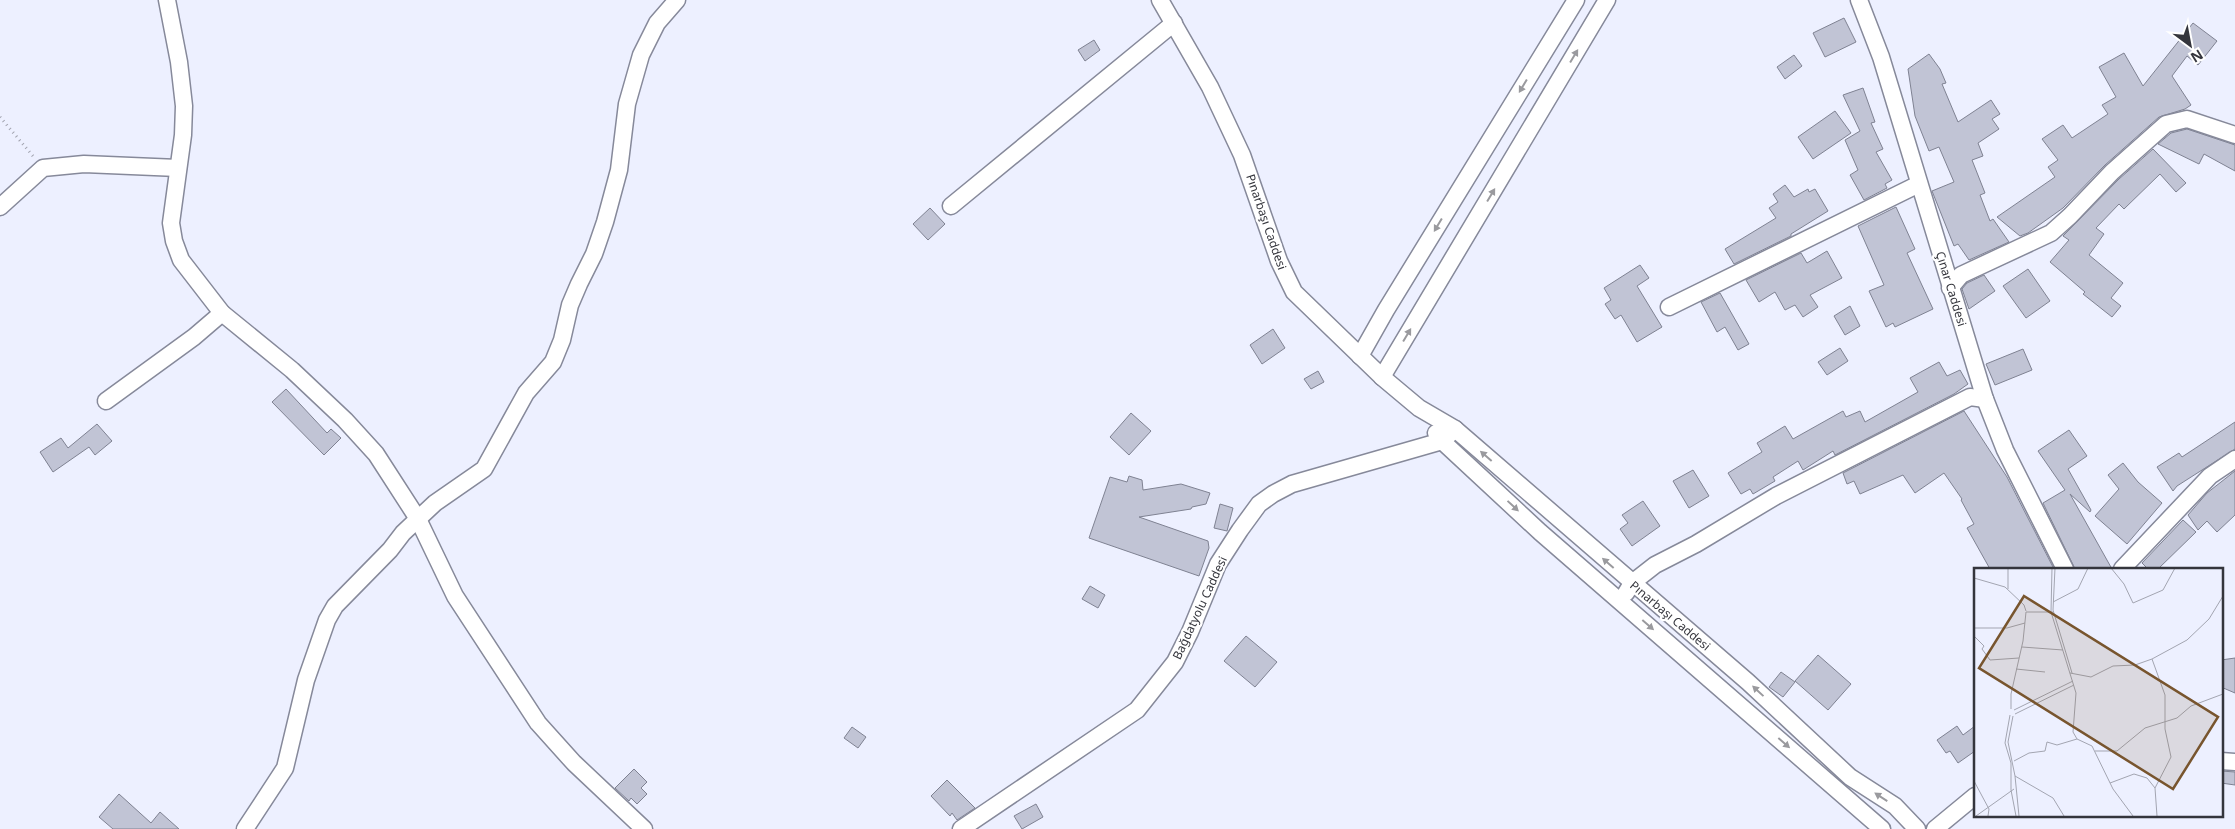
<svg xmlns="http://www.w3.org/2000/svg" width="2235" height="829" font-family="'Noto Sans',sans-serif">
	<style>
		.building { fill: #c1c4d5; stroke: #7f8292 }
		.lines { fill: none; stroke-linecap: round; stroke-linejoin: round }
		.minor-casing { stroke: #86899a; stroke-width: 19 }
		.path { stroke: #a2a4b0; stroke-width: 3; stroke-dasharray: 1 4; stroke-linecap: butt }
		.minor { stroke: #fff; stroke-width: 16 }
		.oneway { fill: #9a9a9e }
		.labels { text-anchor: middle; stroke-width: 4.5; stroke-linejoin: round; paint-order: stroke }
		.street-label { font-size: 12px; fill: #34353c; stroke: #fff }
		.inset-road { fill: none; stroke: #a3a5b1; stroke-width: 1 }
		.view { fill: #78552e; fill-opacity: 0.15; stroke: #78552e; stroke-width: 2.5 }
		.inset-edge { fill: none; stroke: #34353c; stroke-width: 2.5 }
	</style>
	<rect width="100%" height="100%" fill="#edf0ff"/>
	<g class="building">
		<path d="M 1844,18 L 1856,42 L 1825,57 L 1813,33 Z"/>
		<path d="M 2193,23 L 2217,41 L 2198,65 L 2187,56 L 2172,76 L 2191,105 L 2185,109 L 2159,117 L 2105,165 L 2063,208 L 2028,233 L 2020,236 L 1997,217 L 2055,177 L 2048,167 L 2058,160 L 2042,139 L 2063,125 L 2072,138 L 2108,114 L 2102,105 L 2116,97 L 2099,67 L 2124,53 L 2143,86 Z"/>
		<path d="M 1094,40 L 1100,50 L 1085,61 L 1078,50 Z"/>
		<path d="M 1929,54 L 1940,69 L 1946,83 L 1942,84 L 1958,122 L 1991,100 L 2000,114 L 1992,119 L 1999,129 L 1978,143 L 1983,156 L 1972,160 L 1985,193 L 1980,195 L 1990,221 L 1993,219 L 2009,242 L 1969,260 L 1958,244 L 1954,246 L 1932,191 L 1954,182 L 1939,147 L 1929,151 L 1915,116 L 1908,69 Z"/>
		<path d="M 1794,55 L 1802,66 L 1785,79 L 1777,67 Z"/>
		<path d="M 1863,88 L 1875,122 L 1871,123 L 1883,149 L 1876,152 L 1892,180 L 1885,184 L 1887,188 L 1864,200 L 1850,175 L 1858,170 L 1845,140 L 1860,131 L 1843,95 Z"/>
		<path d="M 1835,111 L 1851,133 L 1813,159 L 1798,137 Z"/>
		<path d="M 2187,129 L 2235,145 L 2235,171 L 2204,154 L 2199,164 L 2158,144 L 2171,133 Z"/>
		<path d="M 2153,149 L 2186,183 L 2176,192 L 2160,174 L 2124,209 L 2119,204 L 2096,228 L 2104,234 L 2089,255 L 2123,283 L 2111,298 L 2121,306 L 2112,317 L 2083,294 L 2085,292 L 2050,262 L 2069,240 L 2063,236 L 2119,179 Z"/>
		<path d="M 1785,185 L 1794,197 L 1808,189 L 1809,192 L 1815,189 L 1828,211 L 1791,234 L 1791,236 L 1734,264 L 1725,249 L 1776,218 L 1769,208 L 1778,202 L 1773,194 Z"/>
		<path d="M 1896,207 L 1915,249 L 1907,253 L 1933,309 L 1895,327 L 1893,323 L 1886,327 L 1869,291 L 1884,285 L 1858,226 Z"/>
		<path d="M 930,208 L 945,224 L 928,240 L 913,224 Z"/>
		<path d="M 1827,251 L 1842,278 L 1810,295 L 1818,307 L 1803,317 L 1795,305 L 1785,310 L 1775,292 L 1759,302 L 1746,280 L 1801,253 L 1807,263 Z"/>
		<path d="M 1640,265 L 1649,278 L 1637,286 L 1662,327 L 1637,342 L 1621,315 L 1615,319 L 1605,304 L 1611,300 L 1604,288 Z"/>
		<path d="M 2028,269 L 2050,301 L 2026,318 L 2003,286 Z"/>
		<path d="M 1984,275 L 1995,291 L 1969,309 L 1962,289 L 1967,283 Z"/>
		<path d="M 1720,293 L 1749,344 L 1738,350 L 1725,327 L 1717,332 L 1701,302 Z"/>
		<path d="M 1850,306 L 1860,326 L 1845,335 L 1834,316 Z"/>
		<path d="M 1273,329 L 1285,348 L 1262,364 L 1250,345 Z"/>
		<path d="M 1840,348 L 1848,361 L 1827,375 L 1818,362 Z"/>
		<path d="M 2023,349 L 2032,370 L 1995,385 L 1986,364 Z"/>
		<path d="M 1939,362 L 1947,376 L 1960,370 L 1968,384 L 1954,394 L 1835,455 L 1833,451 L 1803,470 L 1798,461 L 1773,477 L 1775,481 L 1753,494 L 1750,489 L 1741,494 L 1728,473 L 1762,452 L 1757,443 L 1785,426 L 1793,439 L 1843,411 L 1846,417 L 1860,411 L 1865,422 L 1918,392 L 1910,378 Z"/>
		<path d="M 1318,371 L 1324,382 L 1311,389 L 1304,379 Z"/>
		<path d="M 286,389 L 327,433 L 331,429 L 341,438 L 324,455 L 272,402 Z"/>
		<path d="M 1964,411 L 2007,477 L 2054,569 L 1990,569 L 1967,528 L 1974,524 L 1961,500 L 1962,499 L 1944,473 L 1915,493 L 1903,475 L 1860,494 L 1854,481 L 1847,484 L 1843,473 Z"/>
		<path d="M 1131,413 L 1151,431 L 1129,455 L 1110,437 Z"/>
		<path d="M 2235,422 L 2235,449 L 2177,486 L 2173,491 L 2157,467 L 2179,453 L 2182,457 Z"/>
		<path d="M 97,424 L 112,441 L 95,455 L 89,447 L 53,472 L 40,452 L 61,438 L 68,448 Z"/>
		<path d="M 2069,430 L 2087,456 L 2068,469 L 2091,510 L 2090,512 L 2070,494 L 2112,569 L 2075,569 L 2043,503 L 2065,490 L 2038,451 Z"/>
		<path d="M 2123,463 L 2138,482 L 2162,503 L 2127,544 L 2095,516 L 2119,489 L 2108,475 Z"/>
		<path d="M 1693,470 L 1709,496 L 1689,508 L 1673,481 Z"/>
		<path d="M 2235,471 L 2235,515 L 2217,532 L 2207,521 L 2198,530 L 2188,515 L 2207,493 Z"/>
		<path d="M 1129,476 L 1142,480 L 1143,490 L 1181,484 L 1210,493 L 1206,504 L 1192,507 L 1191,509 L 1139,517 L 1208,541 L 1209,548 L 1199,576 L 1089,538 L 1110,477 L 1127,482 Z"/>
		<path d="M 1643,501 L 1660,526 L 1632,546 L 1620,529 L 1628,523 L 1622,515 Z"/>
		<path d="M 1220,504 L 1233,508 L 1227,531 L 1214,528 Z"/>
		<path d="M 2183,520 L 2196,532 L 2158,569 L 2148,569 L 2142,563 Z"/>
		<path d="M 1090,586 L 1105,595 L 1098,608 L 1082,599 Z"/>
		<path d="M 1246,636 L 1277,662 L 1255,687 L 1224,661 Z"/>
		<path d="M 1818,655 L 1851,684 L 1828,710 L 1795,681 Z"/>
		<path d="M 2235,658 L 2235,693 L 2221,687 L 2221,660 Z"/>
		<path d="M 1781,672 L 1795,682 L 1783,697 L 1769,687 Z"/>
		<path d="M 1957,726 L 1963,735 L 1975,726 L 1975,751 L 1958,763 L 1950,751 L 1946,753 L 1937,740 Z"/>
		<path d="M 852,727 L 866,737 L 858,748 L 844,738 Z"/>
		<path d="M 634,769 L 647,782 L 641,788 L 647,794 L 637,804 L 631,798 L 629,801 L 615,788 Z"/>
		<path d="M 2221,771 L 2235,772 L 2235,785 L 2221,783 Z"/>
		<path d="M 947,780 L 975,808 L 957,820 L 952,813 L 950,816 L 931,796 Z"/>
		<path d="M 119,794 L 151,823 L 160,812 L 179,829 L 113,829 L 99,817 Z"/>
		<path d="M 1036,804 L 1043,817 L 1022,829 L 1014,816 Z"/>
	</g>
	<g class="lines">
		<g class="minor-casing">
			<g id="minor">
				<path d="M 167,0 L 179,62 L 184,106 L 183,135 L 171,223 L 174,241 L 181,260 L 222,313 L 292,370 L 345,420 L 376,454 L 418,519 L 455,596 L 538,723 L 574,763 L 644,829"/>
				<path d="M 1160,0 L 1210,87 L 1242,155 L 1279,261 L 1294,292 L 1382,377 L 1419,408 L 1455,429 L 1748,682 L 1850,777 L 1895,806 L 1917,829"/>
				<path d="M 1859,0 L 1881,57 L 1985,399 L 2005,450 L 2065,569"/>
				<path d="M 951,206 L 1174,23"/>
				<path d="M 0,207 L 43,168 L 84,164 L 178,168"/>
				<path d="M 1950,288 L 1961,275 L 2051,233 L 2070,216 L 2112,172 L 2166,124 L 2187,119 L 2235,135"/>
				<path d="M 1669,307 L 1919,184"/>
				<path d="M 1360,356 L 1386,310 L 1576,0"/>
				<path d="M 1382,377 L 1607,0"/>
				<path d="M 106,401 L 194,337 L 222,313"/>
				<path d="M 1436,433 L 1442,441 L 1540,532 L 1882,829"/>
				<path d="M 2122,569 L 2210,476 L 2235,459"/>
				<path d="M 1626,593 L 1632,583 L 1655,565 L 1696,544 L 1776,496 L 1970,397 L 1985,399"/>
				<path d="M 2221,761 L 2235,762"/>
				<path d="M 245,829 L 285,768 L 306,680 L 327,620 L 335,606 L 390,550 L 403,533 L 435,503 L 484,469 L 526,393 L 553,362 L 562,340 L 570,305 L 579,284 L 594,254 L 605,222 L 619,170 L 627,104 L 641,55 L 657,23 L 677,0"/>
				<path d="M 961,829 L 1137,710 L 1175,662 L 1190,632 L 1218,564 L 1240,530 L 1259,504 L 1273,494 L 1292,484 L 1442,441 L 1455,429"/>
				<path d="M 1935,829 L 1975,796"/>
			</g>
		</g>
		<path class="path" d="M 0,117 L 33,156"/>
		<use href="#minor" class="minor"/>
	</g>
	<defs><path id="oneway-solid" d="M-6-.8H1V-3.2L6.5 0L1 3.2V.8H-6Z" transform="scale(1.25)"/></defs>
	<g class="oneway">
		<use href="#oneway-solid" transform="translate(1574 56) rotate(-59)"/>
		<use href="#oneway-solid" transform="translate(1523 86) rotate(121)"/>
		<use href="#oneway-solid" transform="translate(1491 195) rotate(-59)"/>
		<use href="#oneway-solid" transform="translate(1438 225) rotate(121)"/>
		<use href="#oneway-solid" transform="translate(1407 335) rotate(-59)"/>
		<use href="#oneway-solid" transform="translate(1486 456) rotate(-139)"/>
		<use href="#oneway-solid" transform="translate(1513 506) rotate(43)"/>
		<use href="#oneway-solid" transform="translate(1608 563) rotate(-139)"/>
		<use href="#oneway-solid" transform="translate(1648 625) rotate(41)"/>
		<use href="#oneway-solid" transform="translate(1758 691) rotate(-137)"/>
		<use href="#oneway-solid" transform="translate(1784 743) rotate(41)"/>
		<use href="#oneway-solid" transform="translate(1881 797) rotate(-147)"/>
	</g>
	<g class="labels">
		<g class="street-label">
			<text transform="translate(1266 222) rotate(71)" y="4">Pınarbaşı Caddesi</text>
			<text transform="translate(1951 289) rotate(73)" y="4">Çınar Caddesi</text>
			<text transform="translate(1200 608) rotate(-65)" y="4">Bağdatyolu Caddesi</text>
			<text transform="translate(1670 616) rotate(40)" y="4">Pınarbaşı Caddesi</text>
		</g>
	</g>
	<g transform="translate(1974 568)">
		<rect width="249" height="249" fill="#edf0ff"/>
		<path class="inset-road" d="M 34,0 L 34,21M 78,0 L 77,44 L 102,125 L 99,164 L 103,171 L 118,178 L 139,221 L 159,248M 81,0 L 79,42 L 98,105M 137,0 L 150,16 L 159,35 L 189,22 L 201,0M 0,10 L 31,19 L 50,37 L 52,43M 79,34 L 104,21 L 114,0M 0,60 L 33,60 L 51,55M 0,68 L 10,78 L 8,81 L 16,92 L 45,90M 48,79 L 89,82M 178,91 L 191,127 L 191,161 L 197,189 L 181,220M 42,101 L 71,104M 96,105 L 117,109 L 139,98 L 161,97 L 178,91 L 213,72 L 235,51 L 249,28M 37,141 L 37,126 L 49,73 L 52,44 L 80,44M 40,142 L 99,113M 41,146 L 100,117M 36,147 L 31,175 L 37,195 L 37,222 L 42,248M 39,148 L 34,174 L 41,208M 121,183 L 143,183 L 171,160 L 203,150 L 217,138 L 249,126M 40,193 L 55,185 L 71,183 L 73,174 L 83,177 L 103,171M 41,208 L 79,230 L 90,248M 41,208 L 45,248M 0,213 L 15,241 L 14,248M 136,215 L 160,206 L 173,210 L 181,220 L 183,248M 2,248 L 40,221"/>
		<path class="view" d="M 50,28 L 244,149 L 199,221 L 5,100 Z"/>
		<rect width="249" height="249" class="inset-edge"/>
	</g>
	<g transform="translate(2190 45) rotate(148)" stroke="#ffffff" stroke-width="4" paint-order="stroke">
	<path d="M0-4L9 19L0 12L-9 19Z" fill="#34353c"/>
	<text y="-8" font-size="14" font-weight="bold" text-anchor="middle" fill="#34353c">N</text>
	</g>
</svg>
